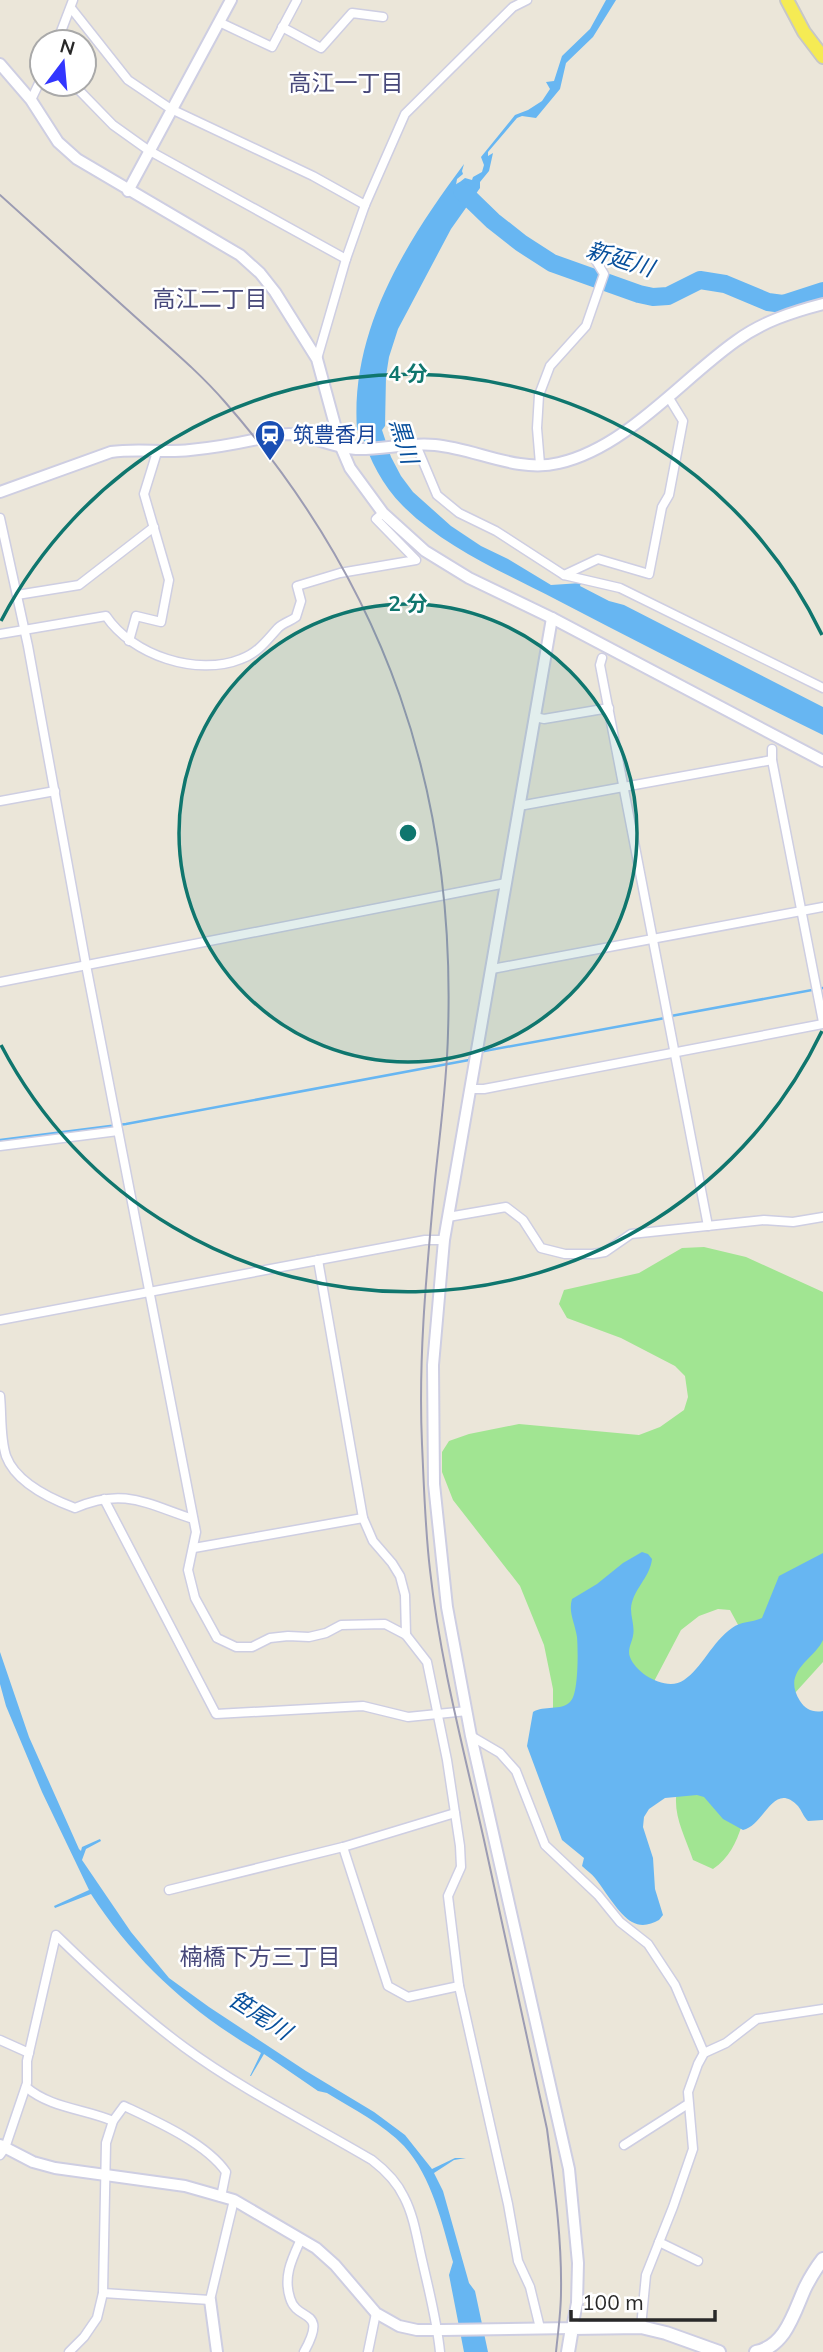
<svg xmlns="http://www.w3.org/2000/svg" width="823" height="2352" font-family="Mulish,'Noto Sans JP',sans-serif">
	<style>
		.green { fill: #a1e592 }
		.water { fill: #67b6f2 }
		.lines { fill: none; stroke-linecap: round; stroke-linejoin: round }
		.stream { stroke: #67b6f2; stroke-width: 2.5 }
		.river { stroke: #67b6f2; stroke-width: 18 }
		.minor-casing { stroke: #cecee2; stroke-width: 11 }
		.tertiary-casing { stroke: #cecee2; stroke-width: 14 }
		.secondary-casing { stroke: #cecee2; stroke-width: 16 }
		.primary-casing { stroke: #c7c7c7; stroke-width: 16 }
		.minor { stroke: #fff; stroke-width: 8 }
		.tertiary { stroke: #fff; stroke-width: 10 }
		.secondary { stroke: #fff; stroke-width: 12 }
		.primary { stroke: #f5eb54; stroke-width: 12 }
		.tram { stroke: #9c9cb3; stroke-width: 2 }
		.ring { fill: none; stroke: #0f766e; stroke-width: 3.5 }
		.labels { text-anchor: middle; stroke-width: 5; stroke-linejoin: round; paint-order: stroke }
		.transit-label { font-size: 21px; fill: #164399; stroke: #fff; text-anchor: start }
		.neighbourhood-label { font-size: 23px; fill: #47487a; stroke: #fff }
		.water-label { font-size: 23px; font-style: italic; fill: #08509c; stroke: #fff }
		.centre { fill: #0f766e; stroke: #fff; stroke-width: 3.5 }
		.ring-label { font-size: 21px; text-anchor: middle; font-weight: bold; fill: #0f766e; stroke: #fff; stroke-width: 5; stroke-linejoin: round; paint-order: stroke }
	</style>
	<rect width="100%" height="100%" fill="#ebe6d9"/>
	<g class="green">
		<path d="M 704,1247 L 746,1257 L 823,1292 L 823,1662 L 765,1726 L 743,1634 L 730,1610 L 718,1609 L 699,1616 L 681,1630 L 639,1710 L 553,1742 L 553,1689 L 544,1645 L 520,1586 L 453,1500 L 442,1472 L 442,1452 L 449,1441 L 469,1434 L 519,1424 L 639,1435 L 660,1427 L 684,1410 L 688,1397 L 685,1376 L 675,1366 L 621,1338 L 567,1318 L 559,1304 L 564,1290 L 639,1273 L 682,1248 Z"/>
		<path d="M 681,1776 L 742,1825 C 736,1843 729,1858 713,1869 L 693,1860 C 683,1830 668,1808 681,1776 Z"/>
	</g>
	<g class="water">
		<path d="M 606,0 L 616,0 L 593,37 L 566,63 L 560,89 L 536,118 L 522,116 L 517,118 L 488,152 L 488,156 L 493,153 L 489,171 L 480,182 L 480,188 L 451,229 L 398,329 L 389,357 L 386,376 L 385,426 L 382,430 L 391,457 L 401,476 L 413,492 L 451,526 L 481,546 L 508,559 L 551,585 L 581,583 L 580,586 L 609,601 L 624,605 L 823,707 L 823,735 C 734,691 645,646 557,600 C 505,573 445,548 403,506 C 382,485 370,460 361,433 L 357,430 C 350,329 407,241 464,164 L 462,171 L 463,174 L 457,179 L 456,185 L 465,178 L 472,180 L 473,177 L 482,172 L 484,165 L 481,157 L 515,115 L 528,110 L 542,101 L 550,89 L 546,82 L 554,81 L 562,56 L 590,29 Z"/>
		<path d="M 642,1552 L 648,1554 L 652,1559 C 650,1578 632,1590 631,1609 C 631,1618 635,1627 633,1636 C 632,1642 627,1650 630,1657 C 636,1674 667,1692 684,1680 C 702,1668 712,1642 732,1628 C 741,1621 751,1623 762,1618 L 779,1576 L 823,1553 C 823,1567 823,1631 823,1640 C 814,1660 781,1671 800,1701 C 805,1709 813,1713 823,1711 L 823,1820 L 808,1821 C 803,1816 802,1811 798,1806 C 773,1780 765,1825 743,1830 L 723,1819 L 704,1797 L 697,1795 L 665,1798 L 649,1809 L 644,1817 L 643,1827 L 653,1858 L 655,1889 L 663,1915 L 659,1920 C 650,1925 641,1927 632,1922 C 619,1915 604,1889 595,1878 C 592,1874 586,1870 582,1866 L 584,1858 L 562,1840 L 527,1746 L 533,1712 C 544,1705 561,1711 570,1702 C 579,1695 578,1648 577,1637 C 575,1623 568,1612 572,1599 L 597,1584 L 623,1563 Z"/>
		<path d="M 0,1652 L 29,1737 L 79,1849 L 81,1851 L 82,1847 L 100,1839 L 101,1841 L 86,1849 L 82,1860 L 131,1932 L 169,1978 L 209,2007 L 306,2071 L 374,2112 L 405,2135 L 432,2169 L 455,2158 L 466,2158 L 454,2160 L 434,2173 L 443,2191 L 469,2283 L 475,2291 L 488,2352 L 464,2352 L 449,2275 L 453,2262 C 442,2223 432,2177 404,2146 C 383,2124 353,2109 327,2093 L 318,2091 L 264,2054 L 251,2076 L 250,2076 L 261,2053 C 191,2012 135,1962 91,1894 L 55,1908 L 54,1906 L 89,1890 L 42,1792 L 6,1706 L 0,1684 Z"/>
	</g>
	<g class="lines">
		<g class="stream">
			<path d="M 671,1016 L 823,988"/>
			<path d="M 479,1052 L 665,1018"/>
			<path d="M 0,1140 L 126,1124 L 469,1060 L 472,1053"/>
		</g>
		<path class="river" d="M 462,191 L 493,221 L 521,243 L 552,263 L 639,294 L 653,297 L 668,296 L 700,280 L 725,284 L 768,302 L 783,304 L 823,291"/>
		<g class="minor-casing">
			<g id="minor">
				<path d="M 71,8 L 128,80 L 171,109 L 313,176 L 365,205"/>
				<path d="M 219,22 L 272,47 L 297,0"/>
				<path d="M 282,27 L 321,48 L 352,13 L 383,17"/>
				<path d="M 57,42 L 73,0"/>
				<path d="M 73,84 L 113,125 L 148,150 L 346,259"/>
				<path d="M 31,100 L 42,77"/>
				<path d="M 317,359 L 346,259 L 365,205 L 405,114 L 513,7 L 527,0"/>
				<path d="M 416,445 L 437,495 L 459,513 L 496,531 L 564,575 L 620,588 L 823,688"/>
				<path d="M 540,464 L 537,428 L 539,395 L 550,366 L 586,326 L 604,274 L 593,256"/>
				<path d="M 0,518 L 28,646 L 86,965 L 196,1532 L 188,1570 L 195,1598 L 217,1638 L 236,1647 L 252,1647 L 270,1638 L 288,1636 L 309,1637 L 326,1633 L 341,1625 L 385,1624 L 406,1635 L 427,1662 L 447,1760 L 460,1846 L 461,1867 L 448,1896 L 459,1986 L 508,2204 L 518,2261 L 530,2287 L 540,2328"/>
				<path d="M 564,575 L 598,559 L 649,574 L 662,507 L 669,495 L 683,421 L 669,398"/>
				<path d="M 17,595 L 79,585 L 154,527"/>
				<path d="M 0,634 L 106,616 C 132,655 197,677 241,659 C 258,653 267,640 278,628 C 283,623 291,621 296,617 L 301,601 L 297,586 L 340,573 L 416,560 L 376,519 L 383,513"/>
				<path d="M 129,641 L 136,616 L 161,622 L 169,580 L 144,494 L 157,452"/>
				<path d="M 602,658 L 600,665 L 708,1226"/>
				<path d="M 535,717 L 544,719 L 609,708"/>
				<path d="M 772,749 L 772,760 L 823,1022"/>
				<path d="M 0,801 L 55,791"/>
				<path d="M 519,806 L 772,760"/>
				<path d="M 492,969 L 823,907"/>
				<path d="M 0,982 L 506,883"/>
				<path d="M 470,1089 L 484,1089 L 823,1024"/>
				<path d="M 0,1146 L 118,1131"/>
				<path d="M 448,1217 L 506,1207 L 523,1220 L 541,1248 L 565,1254 L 593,1254 L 605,1252 L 631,1234 L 764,1220 L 793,1222 L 823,1217"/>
				<path d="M 318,1260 L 363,1518 L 373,1541 L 392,1563 L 400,1576 L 405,1595 L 406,1635"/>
				<path d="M 0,1320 L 425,1240 L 444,1240"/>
				<path d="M 0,1396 C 2,1416 0,1437 6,1456 C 16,1483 51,1499 75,1508 C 124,1487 147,1504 193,1519"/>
				<path d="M 104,1499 L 216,1714 L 363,1706 L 408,1717 L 467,1711"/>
				<path d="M 194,1548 L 363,1518"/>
				<path d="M 471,1736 L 500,1753 L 516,1771 L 545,1845 L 598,1895 L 620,1922 L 648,1944 L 675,1985 L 704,2053"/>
				<path d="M 343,1847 L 388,1986 L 408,1997 L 459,1986"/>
				<path d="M 169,1890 L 343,1847 L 455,1813"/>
				<path d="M 0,2040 L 29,2053"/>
				<path d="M 26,2087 C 50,2108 85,2109 113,2121"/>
				<path d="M 624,2145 L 688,2104"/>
				<path d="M 0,2155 L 5,2148 L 27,2083 L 27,2061 L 56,1935 C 97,1975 138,2013 184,2047 C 241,2089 311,2124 372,2160 C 385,2170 397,2182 404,2197 C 414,2216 417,2239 422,2260 C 429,2291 437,2321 440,2352"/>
				<path d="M 301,2239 C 292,2259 283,2276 290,2298 C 297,2323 329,2307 304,2352"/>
				<path d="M 659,2242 L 698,2261"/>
				<path d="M 103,2293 L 210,2300 L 234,2200"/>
				<path d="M 641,2327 L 646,2275 L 673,2207 L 693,2149 L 688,2092 L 698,2064 L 704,2053 L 726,2043 L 757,2019 L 823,2009"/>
				<path d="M 69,2352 L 84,2337 L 97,2318 L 103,2293 L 106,2143 L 113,2121 L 124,2106 C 156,2121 206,2143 226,2172 L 221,2197"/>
				<path d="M 368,2352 L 376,2313"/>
			</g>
		</g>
		<g class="tertiary-casing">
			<g id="tertiary">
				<path d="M 0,64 L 31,100 L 58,142 L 77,159 L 240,255 L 260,273 L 275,292 L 317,359 L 341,447 L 350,468 L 383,513 L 425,551 L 469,578 L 552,618 L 823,761"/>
				<path d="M 128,191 L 231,0"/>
				<path d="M 0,492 L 111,452 C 138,448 163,453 190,450 C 213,448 235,444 258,439 C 268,438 279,434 289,434 C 312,435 333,448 356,449 C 382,450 409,442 435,445 C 477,449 517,473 559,463 C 626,448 682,379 736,341 C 762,322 792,312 823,304"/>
				<path d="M 0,2145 L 33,2162 L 55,2168 L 185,2186 L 234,2200 L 316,2248 L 335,2265 L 376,2313 L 399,2326 L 417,2330 L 443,2330 L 572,2328 L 577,2303 L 578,2263 L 569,2169 L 471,1736 L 447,1607 L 434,1484 L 433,1365 L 444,1240 L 552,618"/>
				<path d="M 210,2300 L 217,2352"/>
			</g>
		</g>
		<g class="secondary-casing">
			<g id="secondary">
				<path d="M 568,2352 L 572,2328 L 641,2327 L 666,2333 L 719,2352"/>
				<path d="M 756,2352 C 786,2346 794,2312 805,2288 C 810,2278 816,2268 823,2259"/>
			</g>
		</g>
		<g class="primary-casing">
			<path id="primary" d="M 787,0 L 804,32 L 823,57"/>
		</g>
		<use href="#minor" class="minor"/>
		<use href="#tertiary" class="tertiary"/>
		<use href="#secondary" class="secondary"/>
		<use href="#primary" class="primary"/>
		<path class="tram" d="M 0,195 C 47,237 94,280 141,322 C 170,348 200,373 225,402 C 386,586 456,791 448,1033 C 447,1082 440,1131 435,1180 C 427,1268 418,1356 422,1444 C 424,1486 425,1528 430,1570 C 440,1661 464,1751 484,1840 C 505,1936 526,2032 547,2129 C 554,2183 562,2237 561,2292 C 561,2312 558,2332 556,2352"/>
	</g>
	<circle cx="408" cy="833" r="229" fill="#0f766e" fill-opacity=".12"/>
	<g class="ring">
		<circle cx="408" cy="833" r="229"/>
		<path d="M822 1031A459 459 0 0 1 1 1045M1 621A459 459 0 0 1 822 635"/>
	</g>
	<defs>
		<g id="station-pin" transform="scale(1.575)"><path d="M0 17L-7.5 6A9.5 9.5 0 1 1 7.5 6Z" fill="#1a4fb4" stroke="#fff"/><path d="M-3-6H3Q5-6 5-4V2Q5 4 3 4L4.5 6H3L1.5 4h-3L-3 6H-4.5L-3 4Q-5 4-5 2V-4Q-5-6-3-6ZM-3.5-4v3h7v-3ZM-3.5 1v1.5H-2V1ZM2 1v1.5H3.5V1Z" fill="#fff"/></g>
	</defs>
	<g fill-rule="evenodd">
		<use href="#station-pin" x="270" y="435"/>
	</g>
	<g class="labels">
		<g class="transit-label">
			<text x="293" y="442">筑豊香月</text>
		</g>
		<g class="neighbourhood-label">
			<text x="346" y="91">高江一丁目</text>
			<text x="210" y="307">高江二丁目</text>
			<text x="260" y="1965">楠橋下方三丁目</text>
		</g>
		<g class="water-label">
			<text transform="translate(620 259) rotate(17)" y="8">新延川</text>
			<text transform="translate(404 441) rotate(73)" y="8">黒川</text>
			<text transform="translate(260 2015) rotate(33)" y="8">笹尾川</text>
		</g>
	</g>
	<circle cx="408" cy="833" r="10" class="centre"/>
	<g class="ring-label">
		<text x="408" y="381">4 分</text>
		<text x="408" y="611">2 分</text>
	</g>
	<g transform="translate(63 63) rotate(16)"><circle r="33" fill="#ffffff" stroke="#a9a9a9" stroke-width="2"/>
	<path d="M0-5L12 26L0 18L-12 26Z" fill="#3236ff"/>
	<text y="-10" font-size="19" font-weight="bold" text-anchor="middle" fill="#282828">N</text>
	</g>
	<path d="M571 2310v10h144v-10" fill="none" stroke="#282828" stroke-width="3.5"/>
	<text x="582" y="2310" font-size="21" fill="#282828" stroke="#ffffff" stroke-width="5" paint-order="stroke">100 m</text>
</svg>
